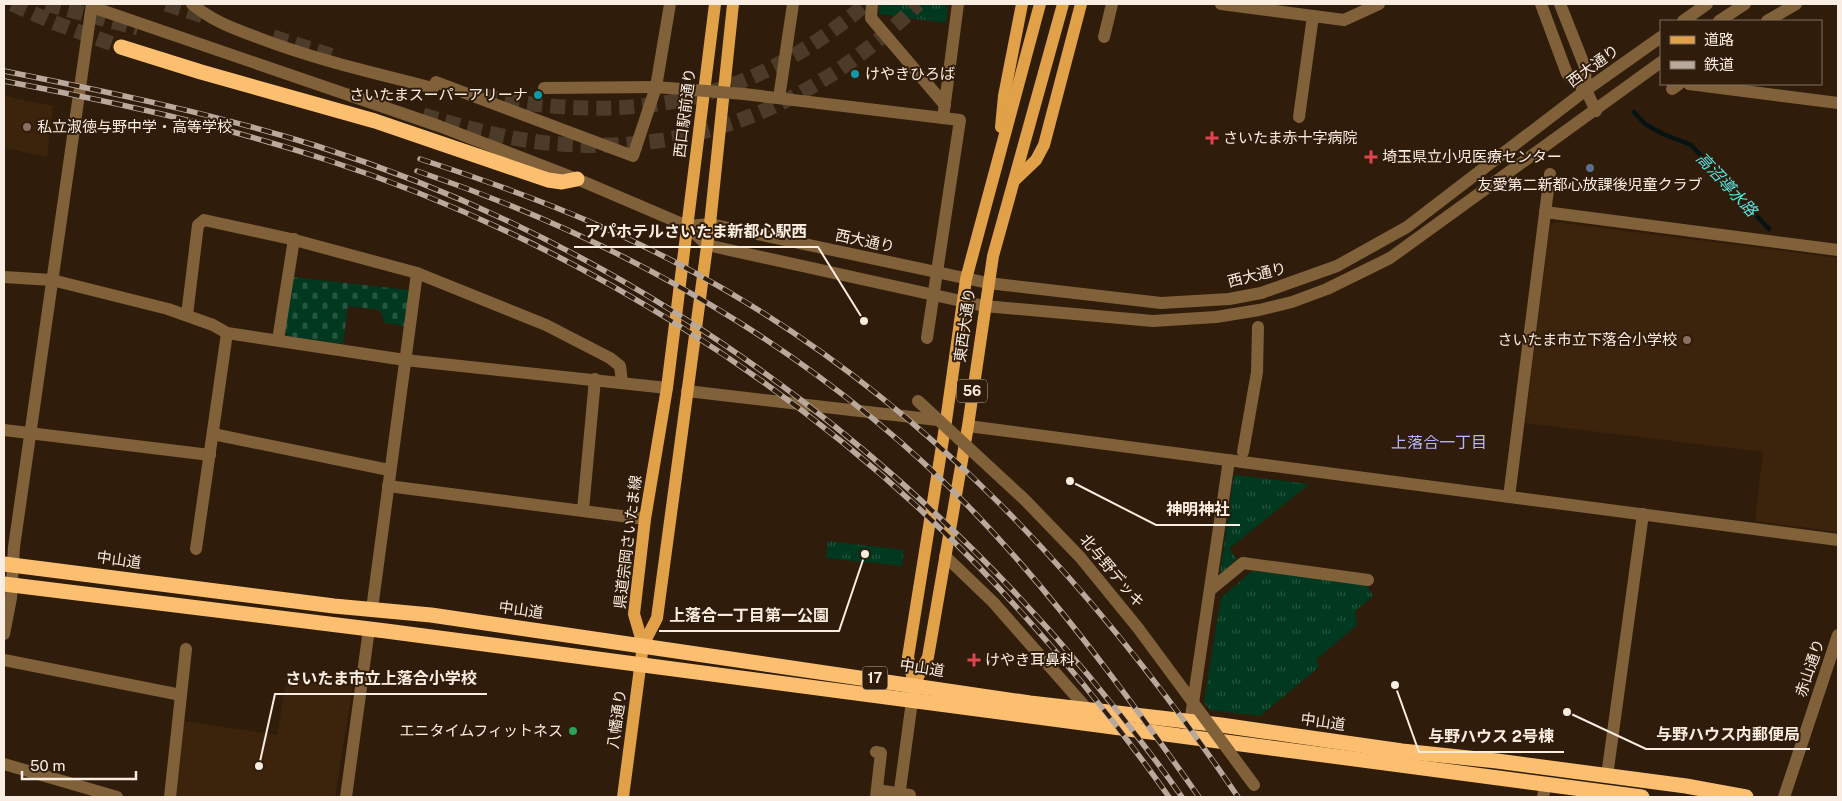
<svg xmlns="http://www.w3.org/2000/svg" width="1842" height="801" font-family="'Public Sans','Noto Sans JP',sans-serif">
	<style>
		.built { fill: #3c240c }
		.grass { fill: url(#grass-tufts) }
		.cemetery { fill: url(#cemetery-stones) }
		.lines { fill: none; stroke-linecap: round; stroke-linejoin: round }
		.stream { stroke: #071313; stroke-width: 4.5 }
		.highway-tunnel { stroke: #4d3b2a; stroke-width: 15; stroke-dasharray: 15 8; stroke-linecap: butt }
		.minor { stroke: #80613a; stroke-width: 12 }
		.major { stroke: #e0a149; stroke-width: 12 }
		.highway { stroke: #fcbf6f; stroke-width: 15 }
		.rail-casing { stroke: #b8a99c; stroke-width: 5.5 }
		.rail { stroke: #2f1c0a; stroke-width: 4; stroke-dasharray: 11; stroke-linecap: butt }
		.minor-bridge { stroke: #80613a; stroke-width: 12 }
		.culture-dot { fill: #0f9aa8; stroke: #2f1c0a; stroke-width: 2 }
		.education-dot { fill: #8d6e63; stroke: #2f1c0a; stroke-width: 2 }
		.health-dot { fill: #e0444e; stroke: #2f1c0a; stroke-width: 2 }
		.service-dot { fill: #5c6f8a; stroke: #2f1c0a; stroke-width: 2 }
		.leisure-dot { fill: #2e9e5b; stroke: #2f1c0a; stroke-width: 2 }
		.labels { text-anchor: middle; stroke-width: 4; stroke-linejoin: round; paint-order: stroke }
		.shield { fill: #2f1c0a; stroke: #bdaea1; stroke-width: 1 }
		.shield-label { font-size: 14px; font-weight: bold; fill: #faede2 }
		.street-label { font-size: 15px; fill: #faede2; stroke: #2f1c0a }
		.poi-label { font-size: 15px; fill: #faede2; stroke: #2f1c0a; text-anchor: start }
		.water-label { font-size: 16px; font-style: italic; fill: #57e5e5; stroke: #2f1c0a }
		.neighbourhood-label { font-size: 16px; fill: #b8b7fe; stroke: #2f1c0a }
		.leader { fill: none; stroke: #faede2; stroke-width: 2 }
		.callout-dot { fill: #faede2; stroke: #2f1c0a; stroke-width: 2 }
		.callout-label { font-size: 16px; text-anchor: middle; font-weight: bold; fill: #faede2; stroke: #2f1c0a; stroke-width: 4; stroke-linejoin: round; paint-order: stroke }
	</style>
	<defs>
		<pattern id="grass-tufts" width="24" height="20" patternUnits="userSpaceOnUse" patternTransform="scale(1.25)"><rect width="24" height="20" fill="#003820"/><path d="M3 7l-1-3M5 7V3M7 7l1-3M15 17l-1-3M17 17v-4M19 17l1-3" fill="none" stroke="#265540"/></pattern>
		<pattern id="cemetery-stones" width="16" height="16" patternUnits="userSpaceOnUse" patternTransform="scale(1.25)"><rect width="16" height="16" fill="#003820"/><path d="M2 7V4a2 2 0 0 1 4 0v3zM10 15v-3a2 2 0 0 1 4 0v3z" fill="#265540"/></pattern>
	</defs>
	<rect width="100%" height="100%" fill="#2f1c0a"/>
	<g class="built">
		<path d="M 4,96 L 53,106 L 47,157 L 4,148 Z"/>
		<path d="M 1555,222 L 1838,258 L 1838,532 L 1755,521 L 1763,452 L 1525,423 L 1550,226 Z"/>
		<path d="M 287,677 L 353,686 L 335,797 L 174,797 L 183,721 L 277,735 Z"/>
	</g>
	<g class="grass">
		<path d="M 880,4 L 948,4 L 946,23 L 879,14 Z"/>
		<path d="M 1236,475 L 1309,484 L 1229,549 L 1237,559 L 1220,574 L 1234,476 Z"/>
		<path d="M 828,541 L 904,550 L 902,566 L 826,558 Z"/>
		<path d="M 1252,571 L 1366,583 L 1373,596 L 1355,611 L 1357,625 L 1317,659 L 1319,667 L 1260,716 L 1210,710 L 1204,702 L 1221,598 Z"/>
	</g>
	<path class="cemetery" d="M 293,277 L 409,290 L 404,326 L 385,323 L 380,310 L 348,306 L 343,344 L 287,336 L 285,332 Z"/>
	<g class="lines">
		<path class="stream" d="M 1634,112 L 1645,124 L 1663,134 L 1691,145 L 1769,229"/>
		<g class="highway-tunnel">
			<path d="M 12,4 L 55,23 L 121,47"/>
			<path d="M 46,4 L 138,28"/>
			<path d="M 166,4 L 210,18"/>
			<path d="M 273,37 L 339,58"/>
			<path d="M 482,96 C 633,125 746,105 866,4"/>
			<path d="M 423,115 C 467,128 513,141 560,144 C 699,155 821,101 918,4"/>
		</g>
		<g class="minor">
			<path d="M 1221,4 L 1344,20 L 1379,4"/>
			<path d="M 1541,4 L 1567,74 L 1586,90 L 1596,111"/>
			<path d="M 1560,4 L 1585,67 L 1586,90"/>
			<path d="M 92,7 L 439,126 L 577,179 L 687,226 L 707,245 L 984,306 L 1153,321 L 1216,317 L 1259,310 L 1292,302 L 1327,289 L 1390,258 L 1661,62"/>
			<path d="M 1683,21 L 1707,4"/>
			<path d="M 1719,21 L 1745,4"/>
			<path d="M 1767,21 L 1796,4"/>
			<path d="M 1104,37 L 1112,4"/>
			<path d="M 1689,84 L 1838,103"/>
			<path d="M 544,88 L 656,87"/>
			<path d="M 1672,89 L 1679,84"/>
			<path d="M 1299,117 L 1313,16"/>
			<path d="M 1545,212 L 1838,250"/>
			<path d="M 687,226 L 710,224 L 988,283 L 1161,303 L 1229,299 L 1261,293 L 1337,266 L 1407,227 L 1586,90 L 1661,37"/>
			<path d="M 4,277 L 52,280 L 168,309 L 213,325 L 227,333 L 405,360 L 667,388"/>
			<path d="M 187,315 L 198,225 L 204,220 L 291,239 L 417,273 L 546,325 L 610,358 L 620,366 L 622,382"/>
			<path d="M 278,340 L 294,239"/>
			<path d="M 687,391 L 946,421"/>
			<path d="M 968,426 L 1838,540"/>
			<path d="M 4,430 L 210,455"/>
			<path d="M 213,434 L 389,470"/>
			<path d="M 1243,452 L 1257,372 L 1258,327"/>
			<path d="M 388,486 L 645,519"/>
			<path d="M 1509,497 L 1550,174"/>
			<path d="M 583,510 L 595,379"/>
			<path d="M 196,549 L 227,333"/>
			<path d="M 945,556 L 993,602 L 1088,710"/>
			<path d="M 1210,590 L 1243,563 L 1368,580"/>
			<path d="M 372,609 L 417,273"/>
			<path d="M 4,634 L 11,598 L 14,547 L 92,4"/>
			<path d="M 4,660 L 181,695"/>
			<path d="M 1189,730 L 1229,460"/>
			<path d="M 876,752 L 881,753 L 876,797"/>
			<path d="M 4,764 L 117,797"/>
			<path d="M 1607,776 L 1643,514"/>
			<path d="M 170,797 L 186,649"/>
			<path d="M 346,797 L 369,629"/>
			<path d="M 899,797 L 912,701"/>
			<path d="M 1543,797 L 1545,785"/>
			<path d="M 1784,797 L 1838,635"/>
		</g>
		<g class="major">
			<path d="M 1001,127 L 1004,96 L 1022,4"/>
			<path d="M 1015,180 L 1036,160 L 1044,145 L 1081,4"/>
			<path d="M 643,645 L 634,614 L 645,519 L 667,388 L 715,4"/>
			<path d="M 914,685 L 908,657 L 946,421 L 966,279 L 1040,4"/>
			<path d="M 913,693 L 914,685 L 928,657 L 968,426 L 993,256 L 1063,4"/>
			<path d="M 623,797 L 643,645 L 657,618 L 710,224 L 733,4"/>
		</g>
		<g class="highway">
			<path d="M 121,47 L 201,72 L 375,121 L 548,180 L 562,182 L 577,179"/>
			<path d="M 4,564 L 334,606 L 431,615 L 1030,703 L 1221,725 L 1402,751 L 1497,761 L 1686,786 L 1746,797"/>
			<path d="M 4,584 L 386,631 L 1642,797"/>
		</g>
		<g class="rail-casing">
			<g id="rail">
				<path d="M 4,71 C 109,92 214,114 317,146 C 670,258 970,497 1182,797"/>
				<path d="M 4,81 C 113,102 221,125 327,160 C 568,238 804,386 980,568 C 1049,640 1112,716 1169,797"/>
				<path d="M 420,159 C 512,189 601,222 686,268 C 918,392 1092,582 1238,797"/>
				<path d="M 417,171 C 641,246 851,371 1008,549 C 1078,627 1139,712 1199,797"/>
			</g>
		</g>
		<use href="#rail" class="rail"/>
		<g class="minor-bridge">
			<path d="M 192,4 C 212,21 235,29 259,38 C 316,60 375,73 433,88 L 436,82 L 633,156 L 656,87"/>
			<path d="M 670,4 L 656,87 L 744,94 L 943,118"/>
			<path d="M 872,4 L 871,18 L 945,105"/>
			<path d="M 779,98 L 793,4"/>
			<path d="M 927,338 L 960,120 L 943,118 L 958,4"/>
			<path d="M 918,401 L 1025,500 L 1080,557 L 1138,628 L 1254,785"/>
			<path d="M 877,790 L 910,795"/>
		</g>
	</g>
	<g class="culture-dot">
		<circle cx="855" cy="74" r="5"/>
		<circle cx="538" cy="95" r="5"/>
	</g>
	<g class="education-dot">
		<circle cx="27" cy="127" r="5"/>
		<circle cx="1687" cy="340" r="5"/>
	</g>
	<g class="health-dot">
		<path d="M1209.5 130.5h5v5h5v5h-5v5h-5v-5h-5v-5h5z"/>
		<path d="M1368.5 149.5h5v5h5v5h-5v5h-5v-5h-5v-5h5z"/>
		<path d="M971.5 652.5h5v5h5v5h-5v5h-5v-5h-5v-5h5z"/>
	</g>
	<circle class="service-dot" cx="1590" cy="168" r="5"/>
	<circle class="leisure-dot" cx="573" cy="731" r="5"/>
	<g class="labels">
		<g class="shield">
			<rect x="957" y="379.5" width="30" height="23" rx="4"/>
			<rect x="862.5" y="666.5" width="25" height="23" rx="4"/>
		</g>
		<g class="shield-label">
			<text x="972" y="396">56</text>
			<text x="875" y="683">17</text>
		</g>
		<g class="street-label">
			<text transform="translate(1593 66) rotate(-36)" y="5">西大通り</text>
			<text transform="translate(685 113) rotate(-83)" y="5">西口駅前通り</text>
			<text transform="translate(865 241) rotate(12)" y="5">西大通り</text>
			<text transform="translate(1257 275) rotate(-14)" y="5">西大通り</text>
			<text transform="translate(965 325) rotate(-82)" y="5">東西大通り</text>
			<text transform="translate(628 542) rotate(-83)" y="5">県道宗岡さいたま線</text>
			<text transform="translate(119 560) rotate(8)" y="5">中山道</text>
			<text transform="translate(1112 571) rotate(50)" y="5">北与野デッキ</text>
			<text transform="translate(521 610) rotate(8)" y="5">中山道</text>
			<text transform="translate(922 668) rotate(9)" y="5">中山道</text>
			<text transform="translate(1810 668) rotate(-71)" y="5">赤山通り</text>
			<text transform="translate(617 719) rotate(-82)" y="5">八幡通り</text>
			<text transform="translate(1323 722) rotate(8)" y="5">中山道</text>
		</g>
		<g class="poi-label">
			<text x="865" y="79">けやきひろば</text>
			<text x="528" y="100" text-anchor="end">さいたまスーパーアリーナ</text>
			<text x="37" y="132">私立淑徳与野中学・高等学校</text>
			<text x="1223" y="143">さいたま赤十字病院</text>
			<text x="1382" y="162">埼玉県立小児医療センター</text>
			<text x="1590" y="190" text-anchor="middle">友愛第二新都心放課後児童クラブ</text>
			<text x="1677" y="345" text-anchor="end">さいたま市立下落合小学校</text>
			<text x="985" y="665">けやき耳鼻科</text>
			<text x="563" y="736" text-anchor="end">エニタイムフィットネス</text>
		</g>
		<g class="water-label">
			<text transform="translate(1727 184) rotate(47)" y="6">高沼導水路</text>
		</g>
		<g class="neighbourhood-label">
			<text x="1439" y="448">上落合一丁目</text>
		</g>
	</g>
	<path class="leader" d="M864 321L818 247H574M1070 481L1156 525H1240M865 554L839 631H659M259 766L275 694H487M1567 712L1646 749H1810M1395 685L1419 752H1564"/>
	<g class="callout-dot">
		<circle cx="864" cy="321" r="5"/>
		<circle cx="1070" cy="481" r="5"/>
		<circle cx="865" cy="554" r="5"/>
		<circle cx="259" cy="766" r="5"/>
		<circle cx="1567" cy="712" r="5"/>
		<circle cx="1395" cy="685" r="5"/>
	</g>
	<g class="callout-label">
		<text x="696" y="237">アパホテルさいたま新都心駅西</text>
		<text x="1198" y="515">神明神社</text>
		<text x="749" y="621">上落合一丁目第一公園</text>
		<text x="381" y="684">さいたま市立上落合小学校</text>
		<text x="1728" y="740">与野ハウス内郵便局</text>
		<text x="1491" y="742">与野ハウス 2号棟</text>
	</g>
	<rect width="1842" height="801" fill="none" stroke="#faede2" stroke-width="10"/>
	<rect x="1660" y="20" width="162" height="65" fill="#2f1c0a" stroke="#807060"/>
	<rect x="1670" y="36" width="25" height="8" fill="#e0a149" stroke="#807060"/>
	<text x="1704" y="45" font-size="15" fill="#faede2">道路</text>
	<rect x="1670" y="61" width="25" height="8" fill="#b8a99c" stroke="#807060"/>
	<text x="1704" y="70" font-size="15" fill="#faede2">鉄道</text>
	<path d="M22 771v8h114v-8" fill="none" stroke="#faede2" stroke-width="2.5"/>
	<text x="30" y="771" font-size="15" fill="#faede2" stroke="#2f1c0a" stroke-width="4" paint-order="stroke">50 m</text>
</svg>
